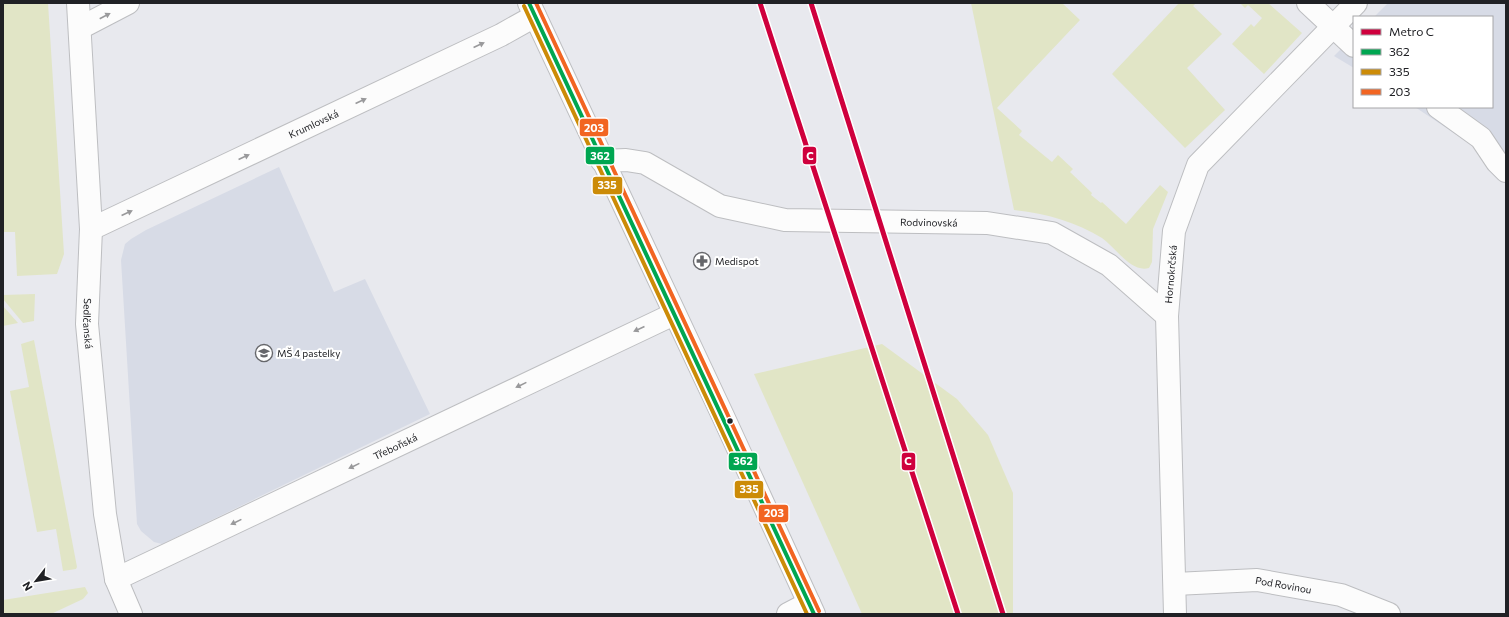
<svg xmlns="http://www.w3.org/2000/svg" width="1509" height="617" font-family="Commissioner,sans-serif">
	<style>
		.built { fill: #d7dbe6 }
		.green { fill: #e1e5c6 }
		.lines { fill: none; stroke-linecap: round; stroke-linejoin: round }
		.minor-casing { stroke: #bdbec1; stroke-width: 24 }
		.minor { stroke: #fcfcfc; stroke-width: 22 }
		.bus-1-casing { stroke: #fff; stroke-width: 7 }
		.bus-2-casing { stroke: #fff; stroke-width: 7 }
		.bus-3-casing { stroke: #fff; stroke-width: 7 }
		.bus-1 { stroke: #00a651; stroke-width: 4 }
		.bus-2 { stroke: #cc8b07; stroke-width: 4 }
		.bus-3 { stroke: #f26522; stroke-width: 4 }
		.metro-1-casing { stroke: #fff; stroke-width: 8 }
		.metro-1 { stroke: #cf003d; stroke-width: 5 }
		.oneway { fill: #99999b }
		.bus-dot { fill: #202125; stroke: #fff; stroke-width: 1.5 }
		.labels { text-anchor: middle; stroke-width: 4; stroke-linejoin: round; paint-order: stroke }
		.street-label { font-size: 10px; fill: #202125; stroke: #fff }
		.poi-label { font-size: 10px; fill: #202125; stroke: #fff; text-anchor: start }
		.line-badge { stroke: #fff; stroke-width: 1.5 }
		.badge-label { font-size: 11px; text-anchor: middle; font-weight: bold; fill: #fff }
	</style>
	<rect width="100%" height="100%" fill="#e8e9ee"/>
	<g class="built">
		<path d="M 1388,3 L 1506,3 L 1506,168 L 1415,107 L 1492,107 L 1492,17 L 1374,17 Z"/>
		<path d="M 1354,36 L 1354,68 L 1334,56 Z"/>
		<path d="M 279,167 L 334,292 L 365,279 L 430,414 L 162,544 L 154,542 L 141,531 L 137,524 L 121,260 L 125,244 L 131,239 L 146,230 Z"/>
	</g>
	<g class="green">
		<path d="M 3,3 L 48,3 L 64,254 L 57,274 L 17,276 L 15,232 L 3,232 Z"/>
		<path d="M 971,3 L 1062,3 L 1080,20 L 997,108 L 1022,131 L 1019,135 L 1052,162 L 1058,155 L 1073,169 L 1070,172 L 1092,193 L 1091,195 L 1101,203 L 1102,202 L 1126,224 L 1160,185 L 1168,192 L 1153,229 L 1152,262 L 1149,268 C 1131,273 1116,248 1102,238 C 1076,222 1045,213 1014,210 Z"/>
		<path d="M 1179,3 L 1196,3 L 1193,6 L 1222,34 L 1187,68 L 1225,110 L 1185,148 L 1112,74 Z"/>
		<path d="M 1240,3 L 1268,3 L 1302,33 L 1264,74 L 1232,44 L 1251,24 L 1254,27 L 1262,18 L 1248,5 L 1245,8 Z"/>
		<path d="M 35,294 L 34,321 L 23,323 L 3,299 L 3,295 Z"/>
		<path d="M 3,306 L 18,323 L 3,326 Z"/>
		<path d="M 34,340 L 77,567 L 76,569 L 63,571 L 56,529 L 37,532 L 10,391 L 29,387 L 21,344 Z"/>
		<path d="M 882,344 L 957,399 L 988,435 L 1013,493 L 1013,614 L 862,614 L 754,374 Z"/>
		<path d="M 85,587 L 88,593 L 83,599 L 51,614 L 3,614 L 3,600 Z"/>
	</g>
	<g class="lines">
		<g class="minor-casing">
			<g id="minor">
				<path id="s1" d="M 78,3 L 91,229 L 87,324 L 105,514 L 116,579 L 131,614"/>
				<path d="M 529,3 L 723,416 L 814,614"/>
				<path d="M 1308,3 L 1354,46"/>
				<path d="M 80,28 L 128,3"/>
				<path d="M 1438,107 L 1481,138 L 1497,162 L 1506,171"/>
				<path id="s2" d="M 602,161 L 626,160 L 645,163 L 720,206 L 785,220 L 987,223 L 1052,233 L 1109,265 L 1167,316"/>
				<path id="s3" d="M 91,229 L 501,35 L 535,16"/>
				<path id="s4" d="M 116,579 L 674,314"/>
				<path id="s5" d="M 1175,584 L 1257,580 L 1341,595 L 1389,614"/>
				<path d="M 788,614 L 809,603"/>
				<path id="s6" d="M 1175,614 L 1167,316 L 1174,231 L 1198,165 L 1356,3"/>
			</g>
		</g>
		<use href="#minor" class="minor"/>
		<g class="bus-1-casing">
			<path id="bus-1" d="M 529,3 L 814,614"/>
		</g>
		<g class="bus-2-casing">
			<path id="bus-2" d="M 524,6 L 807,614"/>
		</g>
		<g class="bus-3-casing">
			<path id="bus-3" d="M 536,3 L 819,611"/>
		</g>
		<use href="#bus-1" class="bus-1"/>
		<use href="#bus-2" class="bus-2"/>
		<use href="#bus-3" class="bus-3"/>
		<g class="metro-1-casing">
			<g id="metro-1">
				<path d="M 760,3 L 958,614"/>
				<path d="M 811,3 L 1003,614"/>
			</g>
		</g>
		<use href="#metro-1" class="metro-1"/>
	</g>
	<defs><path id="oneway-solid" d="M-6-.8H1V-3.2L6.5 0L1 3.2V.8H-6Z"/></defs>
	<g class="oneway">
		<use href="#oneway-solid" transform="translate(105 16) rotate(-28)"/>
		<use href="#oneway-solid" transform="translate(479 45) rotate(-25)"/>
		<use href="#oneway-solid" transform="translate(361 101) rotate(-25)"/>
		<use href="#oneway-solid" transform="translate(244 157) rotate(-25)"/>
		<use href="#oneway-solid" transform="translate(127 213) rotate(-25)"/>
		<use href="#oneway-solid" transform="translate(639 329) rotate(156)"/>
		<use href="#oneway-solid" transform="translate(521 385) rotate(154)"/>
		<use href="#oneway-solid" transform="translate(354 466) rotate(154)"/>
		<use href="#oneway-solid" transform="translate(236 522) rotate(154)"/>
	</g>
	<defs>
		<g id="pharmacy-ring" transform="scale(0.9)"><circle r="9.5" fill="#fff" stroke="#66676b" stroke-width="1.5"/><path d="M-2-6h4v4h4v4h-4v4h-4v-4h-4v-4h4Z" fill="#66676b"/></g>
		<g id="school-ring" transform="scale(0.9)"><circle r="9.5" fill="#fff" stroke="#66676b" stroke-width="1.5"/><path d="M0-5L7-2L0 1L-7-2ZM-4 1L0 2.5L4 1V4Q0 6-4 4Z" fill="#66676b"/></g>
	</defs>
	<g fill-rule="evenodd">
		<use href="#pharmacy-ring" x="702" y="261"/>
		<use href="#school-ring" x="264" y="353"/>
	</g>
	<circle class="bus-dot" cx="730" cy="421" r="3.5"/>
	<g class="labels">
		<g class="street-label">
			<text dy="4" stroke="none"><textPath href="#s3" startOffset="246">Krumlovská</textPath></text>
			<text dy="4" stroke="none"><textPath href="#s2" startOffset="340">Rodvinovská</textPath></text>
			<text dy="4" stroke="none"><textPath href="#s6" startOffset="340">Hornokrčská</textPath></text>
			<text dy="4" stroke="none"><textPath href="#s1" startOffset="321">Sedlčanská</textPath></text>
			<text dy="4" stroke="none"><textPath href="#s4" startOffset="309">Třeboňská</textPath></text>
			<text dy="4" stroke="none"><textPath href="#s5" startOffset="109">Pod Rovinou</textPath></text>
		</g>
		<g class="poi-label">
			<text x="715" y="265">Medispot</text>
			<text x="277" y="357">MŠ 4 pastelky</text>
		</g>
	</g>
	<g class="line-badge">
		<rect x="579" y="118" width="30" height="19" rx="4" fill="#f26522"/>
		<rect x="585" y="146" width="30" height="19" rx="4" fill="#00a651"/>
		<rect x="802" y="146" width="15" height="19" rx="4" fill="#cf003d"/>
		<rect x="592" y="176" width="31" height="19" rx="4" fill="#cc8b07"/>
		<rect x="728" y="452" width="30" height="19" rx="4" fill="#00a651"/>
		<rect x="901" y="452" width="15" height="19" rx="4" fill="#cf003d"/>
		<rect x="734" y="480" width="30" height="19" rx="4" fill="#cc8b07"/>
		<rect x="758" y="504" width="31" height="19" rx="4" fill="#f26522"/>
	</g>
	<g class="badge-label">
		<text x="594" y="132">203</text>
		<text x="600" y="160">362</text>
		<text x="810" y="160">C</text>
		<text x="607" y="189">335</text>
		<text x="743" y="465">362</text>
		<text x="908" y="465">C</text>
		<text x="749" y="493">335</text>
		<text x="774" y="517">203</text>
	</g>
	<rect width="1509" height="617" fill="none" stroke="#202125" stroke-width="8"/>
	<rect x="1353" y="16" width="140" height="92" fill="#ffffff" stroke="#a6a6a8"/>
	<rect x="1361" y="29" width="20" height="6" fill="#cf003d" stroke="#a6a6a8"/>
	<text x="1389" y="36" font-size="12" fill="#202125">Metro C</text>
	<rect x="1361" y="49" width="20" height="6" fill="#00a651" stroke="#a6a6a8"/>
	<text x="1389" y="56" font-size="12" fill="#202125">362</text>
	<rect x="1361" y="69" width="20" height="6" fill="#cc8b07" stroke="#a6a6a8"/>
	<text x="1389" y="76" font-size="12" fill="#202125">335</text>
	<rect x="1361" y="89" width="20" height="6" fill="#f26522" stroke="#a6a6a8"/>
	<text x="1389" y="96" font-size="12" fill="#202125">203</text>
	<g transform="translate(36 581) rotate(239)" stroke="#ffffff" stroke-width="3" paint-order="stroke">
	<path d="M0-3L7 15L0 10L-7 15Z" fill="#202125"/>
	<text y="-6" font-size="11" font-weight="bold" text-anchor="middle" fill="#202125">N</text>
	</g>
</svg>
